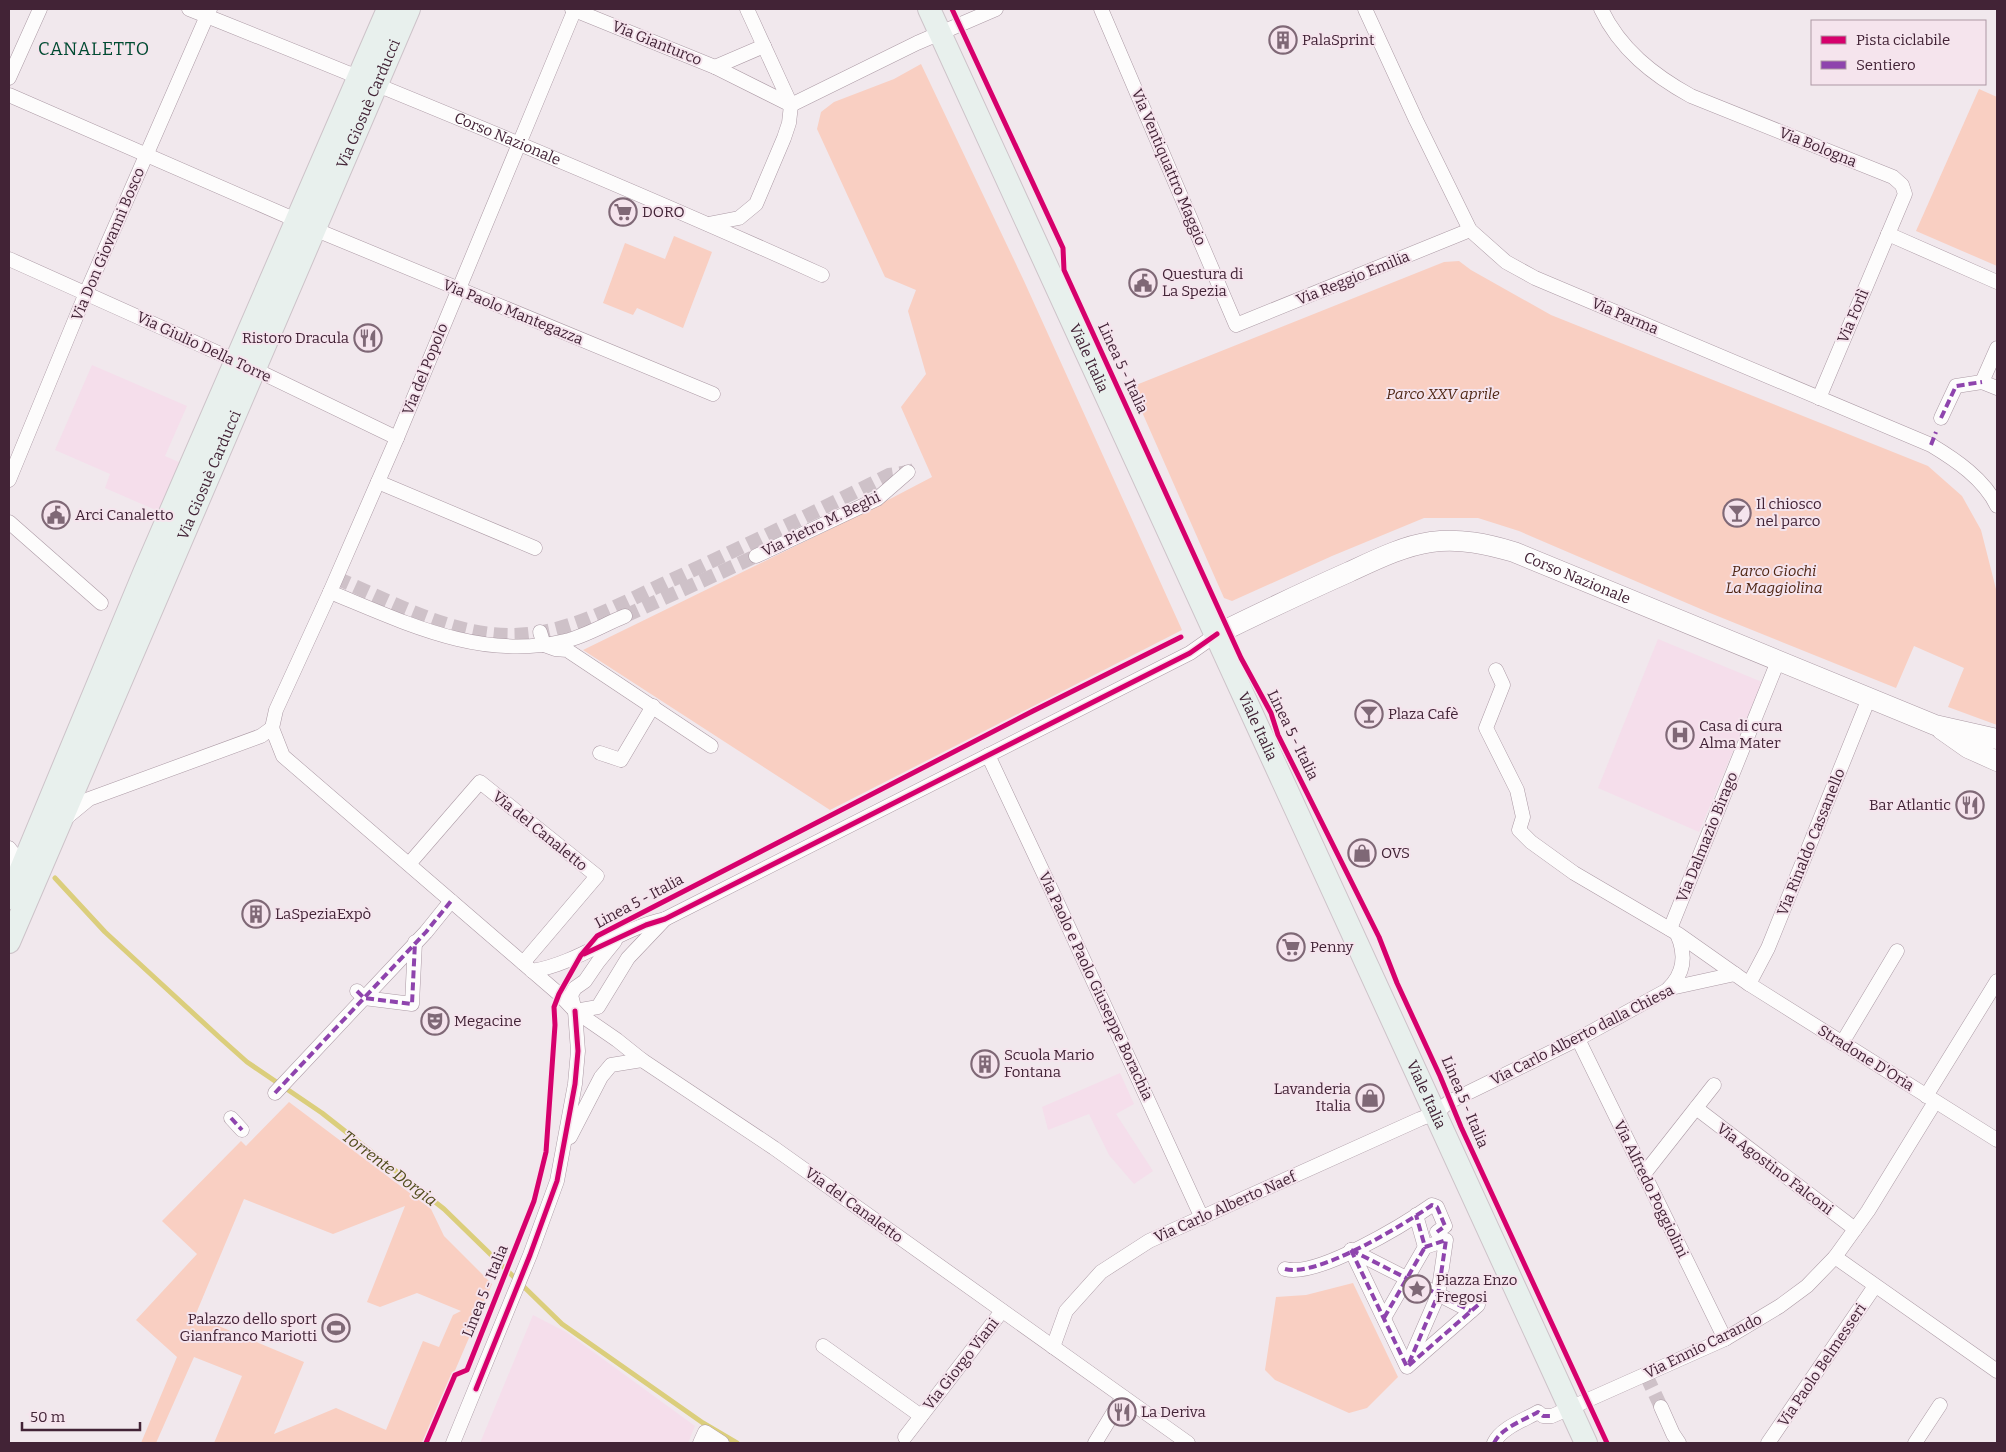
<svg xmlns="http://www.w3.org/2000/svg" width="2006" height="1452" font-family="Bitter,serif">
	<style>
		.built { fill: #f5deeb }
		.green { fill: #f9cfc2; fill-rule: evenodd }
		.lines { fill: none; stroke-linecap: round; stroke-linejoin: round }
		.stream { stroke: #dbce7c; stroke-width: 5 }
		.street-tunnel { stroke: #cec1c8; stroke-width: 14; stroke-dasharray: 14 7; stroke-linecap: butt }
		.street-casing { stroke: #ac9aa5; stroke-width: 15 }
		.secondary-casing { stroke: #ac9aa5; stroke-width: 21 }
		.primary-casing { stroke: #cdc3c9; stroke-width: 24 }
		.street { stroke: #fdfcfc; stroke-width: 14 }
		.secondary { stroke: #fdfcfc; stroke-width: 20 }
		.primary { stroke: #e8f0ed; stroke-width: 22 }
		.quiet { stroke: #8e44ad; stroke-width: 4; stroke-dasharray: 8 4; stroke-linecap: butt }
		.cycleway-casing { stroke: #f5e4ed; stroke-width: 8 }
		.cycleway { stroke: #d6006c; stroke-width: 5 }
		.labels { text-anchor: middle; stroke-width: 4; stroke-linejoin: round; paint-order: stroke }
		.poi-label { font-size: 15px; fill: #422336; stroke: #f5e4ed; text-anchor: start }
		.street-label { font-size: 15px; fill: #422336; stroke: #f5e4ed }
		.park-label { font-size: 15px; font-style: italic; fill: #4f2614; stroke: #f5e4ed }
		.water-label { font-size: 16px; font-style: italic; fill: #514c1c; stroke: #f5e4ed }
		.quarter-label { font-size: 18px; letter-spacing: 1px; fill: #004b32; stroke: #f5e4ed }
	</style>
	<rect width="100%" height="100%" fill="#f1e8ed"/>
	<g class="built">
		<path d="M 92,365 L 187,406 L 165,456 L 181,463 L 160,512 L 105,488 L 110,474 L 55,450 Z"/>
		<path d="M 1658,639 L 1762,682 L 1699,832 L 1598,788 Z"/>
		<path d="M 1120,1073 L 1134,1104 L 1116,1114 L 1153,1171 L 1134,1184 L 1109,1155 L 1089,1114 L 1048,1130 L 1042,1107 Z"/>
		<path d="M 533,1315 L 566,1332 L 695,1426 L 688,1443 L 480,1443 Z"/>
	</g>
	<g class="green">
		<path d="M 921,64 L 1024,281 L 1182,630 L 830,810 L 583,650 L 867,511 L 932,477 L 901,407 L 926,374 L 908,311 L 916,290 L 885,277 L 817,129 L 821,112 L 834,102 L 894,79 Z"/>
		<path d="M 1979,89 L 1997,97 L 1997,266 L 1916,231 Z"/>
		<path d="M 674,236 L 712,252 L 683,328 L 637,308 L 633,315 L 603,303 L 625,243 L 665,259 Z"/>
		<path d="M 1459,261 L 1471,270 L 1551,315 L 1928,466 L 1962,496 L 1981,530 L 1997,593 L 1997,725 L 1948,707 L 1964,668 L 1914,646 L 1896,688 L 1710,613 L 1519,531 L 1478,518 L 1424,518 L 1332,556 L 1232,601 L 1224,598 L 1131,387 L 1444,262 Z"/>
		<path d="M 289,1102 L 431,1209 L 444,1236 L 492,1284 L 424,1443 L 214,1443 L 242,1376 L 194,1357 L 156,1443 L 141,1443 L 177,1357 L 136,1320 L 197,1254 L 162,1221 L 241,1141 L 246,1146 ZM 244,1199 L 333,1234 L 405,1206 L 367,1302 L 380,1307 L 417,1293 L 461,1311 L 453,1315 L 439,1347 L 423,1341 L 386,1430 L 336,1408 L 274,1434 L 304,1362 L 195,1316 Z"/>
		<path d="M 1353,1283 L 1398,1377 L 1367,1408 L 1349,1413 L 1275,1380 L 1265,1370 L 1276,1297 L 1306,1295 Z"/>
	</g>
	<g class="lines">
		<path class="stream" d="M 55,878 L 105,932 L 219,1037 L 247,1062 L 322,1113 L 444,1209 L 562,1324 L 703,1423 L 737,1443"/>
		<g class="street-tunnel">
			<path d="M 336,578 C 391,601 449,635 511,635 C 569,635 623,602 674,579 C 746,545 818,511 889,475 L 908,472 L 904,465"/>
			<path d="M 625,616 L 756,556"/>
			<path d="M 1646,1375 L 1661,1407"/>
		</g>
		<g class="street-casing">
			<g id="street">
				<path id="s1" d="M 189,9 C 402,94 614,181 822,275"/>
				<path d="M 572,9 L 715,67 L 791,105"/>
				<path d="M 747,9 L 791,105"/>
				<path d="M 1101,9 L 1236,325 L 1470,230"/>
				<path d="M 1365,9 L 1416,120 L 1470,230 L 1506,262 L 1535,278 L 1931,445 C 1956,460 1984,479 1997,506"/>
				<path d="M 1601,9 C 1620,49 1653,75 1691,96 L 1893,177 L 1902,185 L 1905,194 L 1819,398"/>
				<path d="M 715,67 L 764,46"/>
				<path d="M 9,78 L 40,9"/>
				<path d="M 9,95 L 296,220"/>
				<path d="M 791,105 L 917,43 L 996,9"/>
				<path d="M 708,224 L 739,218 L 756,204 L 784,138 L 789,123 L 791,105"/>
				<path d="M 314,229 L 713,394"/>
				<path d="M 1888,234 L 1997,282"/>
				<path d="M 9,259 L 254,369 L 397,438"/>
				<path d="M 1997,348 L 1982,382 L 1997,388"/>
				<path d="M 1941,418 L 1956,386 L 1982,382"/>
				<path d="M 9,480 L 86,293 L 210,9"/>
				<path d="M 378,482 L 535,548"/>
				<path d="M 9,522 L 101,603"/>
				<path d="M 756,556 L 877,499 L 908,472"/>
				<path d="M 330,592 C 406,623 481,661 565,641 C 586,636 605,624 625,616"/>
				<path d="M 540,632 L 544,645 L 555,649 L 567,650 L 711,746"/>
				<path d="M 1496,670 L 1503,685 L 1486,728 L 1517,790 L 1523,817 L 1519,830 L 1531,842 L 1574,873 L 1678,934 L 1749,984 L 1997,1140"/>
				<path d="M 272,728 L 283,756 L 559,994 L 575,1011 L 617,1040 L 642,1060 L 774,1148 L 1188,1443"/>
				<path d="M 272,728 L 276,710 L 330,592 L 397,438 L 575,9"/>
				<path d="M 600,753 L 621,760 L 653,706"/>
				<path d="M 988,755 L 1058,904 L 1202,1218"/>
				<path d="M 66,818 L 89,799 L 261,736 L 272,728"/>
				<path d="M 9,848 L 12,852 L 15,876"/>
				<path d="M 409,864 L 480,782 L 597,876 L 523,963"/>
				<path d="M 1670,929 L 1778,661"/>
				<path d="M 532,971 C 580,963 618,929 665,919 L 1190,653 L 1217,634"/>
				<path d="M 1749,984 L 1768,948 L 1869,698"/>
				<path d="M 1668,989 C 1685,973 1686,954 1677,934"/>
				<path d="M 357,991 L 364,998 L 412,1004 L 415,942"/>
				<path d="M 575,1011 L 598,1007 L 628,958 L 665,919"/>
				<path d="M 1578,1039 L 1725,1339"/>
				<path d="M 1842,1043 L 1897,951"/>
				<path d="M 275,1093 L 426,932 L 451,901"/>
				<path d="M 1926,1096 L 1997,981"/>
				<path d="M 1696,1108 L 1855,1229"/>
				<path d="M 231,1118 L 242,1130"/>
				<path d="M 570,1137 L 601,1077 L 611,1065 L 642,1060"/>
				<path d="M 1644,1174 L 1714,1085"/>
				<path d="M 1351,1250 L 1407,1367 L 1478,1305"/>
				<path d="M 1351,1250 L 1471,1311"/>
				<path d="M 1835,1257 L 1997,1371"/>
				<path d="M 1285,1269 C 1317,1278 1405,1224 1432,1205 L 1437,1207 L 1445,1226 L 1437,1232"/>
				<path d="M 1384,1318 L 1425,1247"/>
				<path d="M 823,1346 L 921,1416"/>
				<path d="M 1053,1347 L 1066,1311 L 1101,1272 L 1149,1241 L 1420,1119 L 1436,1113 L 1449,1102 L 1578,1039 L 1671,988 L 1735,974"/>
				<path d="M 1409,1362 L 1438,1295 L 1446,1240 L 1425,1247 L 1416,1215"/>
				<path d="M 1661,1407 L 1673,1434 L 1679,1443"/>
				<path d="M 905,1437 L 1002,1311"/>
				<path d="M 453,1443 L 530,1255 L 557,1181 L 575,1084 L 578,1051 L 575,1011 L 571,995 L 575,988 L 585,981 L 598,962 L 615,941"/>
				<path d="M 700,1443 L 705,1432 L 722,1443"/>
				<path d="M 1095,1443 L 1123,1397"/>
				<path d="M 1494,1443 C 1501,1428 1524,1420 1538,1412 L 1543,1416 L 1552,1416 L 1725,1339 L 1780,1306 L 1807,1286 L 1835,1257 L 1868,1211 L 1935,1102"/>
				<path d="M 1768,1443 L 1875,1286"/>
				<path d="M 1915,1443 L 1940,1405"/>
			</g>
		</g>
		<g class="secondary-casing">
			<g id="secondary">
				<path id="s2" d="M 1217,634 C 1260,613 1304,592 1349,572 C 1375,560 1403,546 1431,542 C 1460,538 1487,544 1514,552 L 1935,725 L 1997,739"/>
				<path d="M 1941,729 L 1968,748 L 1997,761"/>
			</g>
		</g>
		<g class="primary-casing">
			<g id="primary">
				<path id="s3" d="M 929,9 L 1586,1443"/>
				<path d="M 9,898 L 144,573 L 388,9"/>
				<path id="s4" d="M 9,942 L 409,9"/>
			</g>
		</g>
		<use href="#street" class="street"/>
		<use href="#secondary" class="secondary"/>
		<use href="#primary" class="primary"/>
		<g class="quiet">
			<path d="M 1941,418 L 1956,386 L 1982,382"/>
			<path d="M 1931,445 L 1936,432"/>
			<path d="M 357,991 L 364,998 L 412,1004 L 415,942"/>
			<path d="M 275,1093 L 426,932 L 451,901"/>
			<path d="M 231,1118 L 242,1130"/>
			<path d="M 1351,1250 L 1407,1367 L 1478,1305"/>
			<path d="M 1351,1250 L 1471,1311"/>
			<path d="M 1285,1269 C 1317,1278 1405,1224 1432,1205 L 1437,1207 L 1445,1226 L 1437,1232"/>
			<path d="M 1384,1318 L 1425,1247"/>
			<path d="M 1409,1363 L 1438,1295 L 1446,1240 L 1425,1247 L 1416,1215"/>
			<path d="M 1494,1443 C 1501,1428 1524,1420 1538,1412 L 1543,1416 L 1552,1416"/>
		</g>
		<g class="cycleway-casing">
			<g id="cycleway">
				<path d="M 952,9 L 1063,248 L 1064,270 L 1241,658 L 1271,713 L 1278,735 L 1379,937 L 1397,983 L 1440,1076 L 1461,1127 L 1607,1443"/>
				<path d="M 584,954 L 646,925 L 665,919 L 1190,653 L 1217,634"/>
				<path d="M 476,1389 L 530,1255 L 557,1181 L 575,1084 L 578,1051 L 575,1011"/>
				<path d="M 426,1443 L 455,1375 L 467,1370 L 534,1201 L 546,1152 L 555,1025 L 554,1007 L 559,994 L 581,955 L 597,936 L 1033,711 L 1181,637"/>
			</g>
		</g>
		<use href="#cycleway" class="cycleway"/>
	</g>
	<defs>
		<g id="building-ring" transform="scale(1.4375)"><circle r="9.5" fill="#f5e4ed" stroke="#7f6876" stroke-width="1.5"/><path d="M-4-6H4V6H1V3H-1V6H-4ZM-2.5-4.3h1.7v1.8h-1.7ZM.8-4.3h1.7v1.8H.8ZM-2.5-1h1.7V.8h-1.7ZM.8-1h1.7V.8H.8Z" fill="#7f6876"/></g>
		<g id="supermarket-ring" transform="scale(1.4375)"><circle r="9.5" fill="#f5e4ed" stroke="#7f6876" stroke-width="1.5"/><path d="M-6-5.5h2.5l.6 2H6L4.5 2H-2.5L-4.4-4H-6ZM-1.5 3.2a1.3 1.3 0 1 0 .1 0ZM3 3.2a1.3 1.3 0 1 0 .1 0Z" fill="#7f6876"/></g>
		<g id="civic-ring" transform="scale(1.4375)"><circle r="9.5" fill="#f5e4ed" stroke="#7f6876" stroke-width="1.5"/><path d="M-.6-6.5H3V-4.5H.6V-3L4-1V1h2V6H-6V1h2V-1L-.6-3ZM-1.2 2.5V6h2.4V2.5Z" fill="#7f6876"/></g>
		<g id="restaurant-ring" transform="scale(1.4375)"><circle r="9.5" fill="#f5e4ed" stroke="#7f6876" stroke-width="1.5"/><path d="M-5-6h1v4h1v-4h1v4h1v-4h1v5L-1.5 .5V6h-2V.5L-5-1ZM5-6V6H3V1.5H1.5Q1.5-4 5-6Z" fill="#7f6876"/></g>
		<g id="bar-ring" transform="scale(1.4375)"><circle r="9.5" fill="#f5e4ed" stroke="#7f6876" stroke-width="1.5"/><path d="M-6-5H6L.8 .8V4.5H3.5V6h-7V4.5H-.8V.8Z" fill="#7f6876"/></g>
		<g id="hospital-ring" transform="scale(1.4375)"><circle r="9.5" fill="#f5e4ed" stroke="#7f6876" stroke-width="1.5"/><path d="M-5-5h3v3.5h4V-5h3V5h-3V1.5h-4V5h-3Z" fill="#7f6876"/></g>
		<g id="shop-ring" transform="scale(1.4375)"><circle r="9.5" fill="#f5e4ed" stroke="#7f6876" stroke-width="1.5"/><path d="M-5-2.5h2.3a2.7 3.5 0 0 1 5.4 0H5L5.5 6h-11ZM-1.5-2.5h3a1.5 2.3 0 0 0-3 0Z" fill="#7f6876"/></g>
		<g id="theatre-ring" transform="scale(1.4375)"><circle r="9.5" fill="#f5e4ed" stroke="#7f6876" stroke-width="1.5"/><path d="M-5-5.5Q0-4 5-5.5V0Q5 5 0 6Q-5 5-5 0ZM-3.3-2.5H-1v1.5H-3.3ZM1-2.5H3.3v1.5H1ZM-2.8 1Q0 5.5 2.8 1Z" fill="#7f6876"/></g>
		<g id="sight-ring" transform="scale(1.4375)"><circle r="9.5" fill="#f5e4ed" stroke="#7f6876" stroke-width="1.5"/><path d="M0-6L1.8-2.2L6-1.7L2.9 1.2L3.7 5.4L0 3.3L-3.7 5.4L-2.9 1.2L-6-1.7L-1.8-2.2Z" fill="#7f6876"/></g>
		<g id="stadium-ring" transform="scale(1.4375)"><circle r="9.5" fill="#f5e4ed" stroke="#7f6876" stroke-width="1.5"/><path d="M0-5a6.5 5 0 1 0 0 10a6.5 5 0 1 0 0-10ZM-3.5-1.8h7v3.6h-7Z" fill="#7f6876"/></g>
	</defs>
	<g fill-rule="evenodd">
		<use href="#building-ring" x="1283" y="40"/>
		<use href="#supermarket-ring" x="623" y="212"/>
		<use href="#civic-ring" x="1143" y="283"/>
		<use href="#restaurant-ring" x="368" y="338"/>
		<use href="#bar-ring" x="1737" y="513"/>
		<use href="#civic-ring" x="56" y="515"/>
		<use href="#bar-ring" x="1369" y="714"/>
		<use href="#hospital-ring" x="1680" y="735"/>
		<use href="#restaurant-ring" x="1970" y="805"/>
		<use href="#shop-ring" x="1362" y="853"/>
		<use href="#building-ring" x="256" y="914"/>
		<use href="#supermarket-ring" x="1291" y="947"/>
		<use href="#theatre-ring" x="435" y="1021"/>
		<use href="#building-ring" x="985" y="1064"/>
		<use href="#shop-ring" x="1370" y="1098"/>
		<use href="#sight-ring" x="1417" y="1289"/>
		<use href="#stadium-ring" x="336" y="1328"/>
		<use href="#restaurant-ring" x="1122" y="1412"/>
	</g>
	<g class="labels">
		<g class="poi-label">
			<text x="1302" y="45">PalaSprint</text>
			<text x="642" y="217">DORO</text>
			<text x="1162" y="279">Questura di<tspan x="1162" dy="17">La Spezia</tspan></text>
			<text x="349" y="343" text-anchor="end">Ristoro Dracula</text>
			<text x="1756" y="509">Il chiosco<tspan x="1756" dy="17">nel parco</tspan></text>
			<text x="75" y="520">Arci Canaletto</text>
			<text x="1388" y="719">Plaza Cafè</text>
			<text x="1699" y="731">Casa di cura<tspan x="1699" dy="17">Alma Mater</tspan></text>
			<text x="1951" y="810" text-anchor="end">Bar Atlantic</text>
			<text x="1381" y="858">OVS</text>
			<text x="275" y="919">LaSpeziaExpò</text>
			<text x="1310" y="952">Penny</text>
			<text x="454" y="1026">Megacine</text>
			<text x="1004" y="1060">Scuola Mario<tspan x="1004" dy="17">Fontana</tspan></text>
			<text x="1351" y="1094" text-anchor="end">Lavanderia<tspan x="1351" dy="17">Italia</tspan></text>
			<text x="1436" y="1285">Piazza Enzo<tspan x="1436" dy="17">Fregosi</tspan></text>
			<text x="317" y="1324" text-anchor="end">Palazzo dello sport<tspan x="317" dy="17">Gianfranco Mariotti</tspan></text>
			<text x="1141" y="1417">La Deriva</text>
		</g>
		<g class="street-label">
			<text transform="translate(657 43) rotate(22)" y="5">Via Gianturco</text>
			<text dy="5" stroke="none"><textPath href="#s4" startOffset="912">Via Giosuè Carducci</textPath></text>
			<text dy="5" stroke="none"><textPath href="#s1" startOffset="344">Corso Nazionale</textPath></text>
			<text transform="translate(1818 147) rotate(22)" y="5">Via Bologna</text>
			<text transform="translate(1169 167) rotate(67)" y="5">Via Ventiquattro Maggio</text>
			<text transform="translate(108 244) rotate(-67)" y="5">Via Don Giovanni Bosco</text>
			<text transform="translate(1353 278) rotate(-22)" y="5">Via Reggio Emilia</text>
			<text transform="translate(513 312) rotate(22)" y="5">Via Paolo Mantegazza</text>
			<text transform="translate(1625 316) rotate(23)" y="5">Via Parma</text>
			<text transform="translate(1853 316) rotate(-67)" y="5">Via Forlì</text>
			<text transform="translate(204 347) rotate(25)" y="5">Via Giulio Della Torre</text>
			<text dy="5" stroke="none"><textPath href="#s3" startOffset="384">Viale Italia</textPath></text>
			<text transform="translate(1123 368) rotate(65)" y="5">Linea 5 - Italia</text>
			<text transform="translate(425 369) rotate(-68)" y="5">Via del Popolo</text>
			<text dy="5" stroke="none"><textPath href="#s4" startOffset="508">Via Giosuè Carducci</textPath></text>
			<text transform="translate(821 524) rotate(-26)" y="5">Via Pietro M. Beghi</text>
			<text dy="5" stroke="none"><textPath href="#s2" startOffset="386">Corso Nazionale</textPath></text>
			<text dy="5" stroke="none"><textPath href="#s3" startOffset="789">Viale Italia</textPath></text>
			<text transform="translate(1293 735) rotate(64)" y="5">Linea 5 - Italia</text>
			<text transform="translate(540 831) rotate(39)" y="5">Via del Canaletto</text>
			<text transform="translate(1707 837) rotate(-68)" y="5">Via Dalmazio Birago</text>
			<text transform="translate(1811 842) rotate(-68)" y="5">Via Rinaldo Cassanello</text>
			<text transform="translate(639 901) rotate(-28)" y="5">Linea 5 - Italia</text>
			<text transform="translate(1096 986) rotate(65)" y="5">Via Paolo e Paolo Giuseppe Borachia</text>
			<text transform="translate(1582 1035) rotate(-27)" y="5">Via Carlo Alberto dalla Chiesa</text>
			<text transform="translate(1866 1058) rotate(32)" y="5">Stradone D'Oria</text>
			<text dy="5" stroke="none"><textPath href="#s3" startOffset="1194">Viale Italia</textPath></text>
			<text transform="translate(1465 1102) rotate(67)" y="5">Linea 5 - Italia</text>
			<text transform="translate(1775 1169) rotate(37)" y="5">Via Agostino Falconi</text>
			<text transform="translate(1651 1189) rotate(64)" y="5">Via Alfredo Poggiolini</text>
			<text transform="translate(854 1205) rotate(36)" y="5">Via del Canaletto</text>
			<text transform="translate(1225 1207) rotate(-24)" y="5">Via Carlo Alberto Naef</text>
			<text transform="translate(485 1291) rotate(-68)" y="5">Linea 5 - Italia</text>
			<text transform="translate(1703 1346) rotate(-26)" y="5">Via Ennio Carando</text>
			<text transform="translate(961 1364) rotate(-52)" y="5">Via Giorgo Viani</text>
			<text transform="translate(1822 1365) rotate(-56)" y="5">Via Paolo Belmesseri</text>
		</g>
		<g class="park-label">
			<text x="1443" y="399">Parco XXV aprile</text>
			<text x="1774" y="576">Parco Giochi<tspan x="1774" dy="17">La Maggiolina</tspan></text>
		</g>
		<g class="water-label">
			<text transform="translate(390 1168) rotate(37)" y="6">Torrente Dorgia</text>
		</g>
		<g class="quarter-label">
			<text x="94" y="55">CANALETTO</text>
		</g>
	</g>
	<rect width="2006" height="1452" fill="none" stroke="#422336" stroke-width="20"/>
	<rect x="1811" y="20" width="175" height="65" fill="#f5e4ed" stroke="#ad97a4"/>
	<rect x="1821" y="36" width="25" height="8" fill="#d6006c" stroke="#ad97a4"/>
	<text x="1856" y="45" font-size="15" fill="#422336">Pista ciclabile</text>
	<rect x="1821" y="61" width="25" height="8" fill="#8e44ad" stroke="#ad97a4"/>
	<text x="1856" y="70" font-size="15" fill="#422336">Sentiero</text>
	<path d="M22 1422v8h118v-8" fill="none" stroke="#422336" stroke-width="2.5"/>
	<text x="30" y="1422" font-size="15" fill="#422336" stroke="#f5e4ed" stroke-width="4" paint-order="stroke">50 m</text>
</svg>
